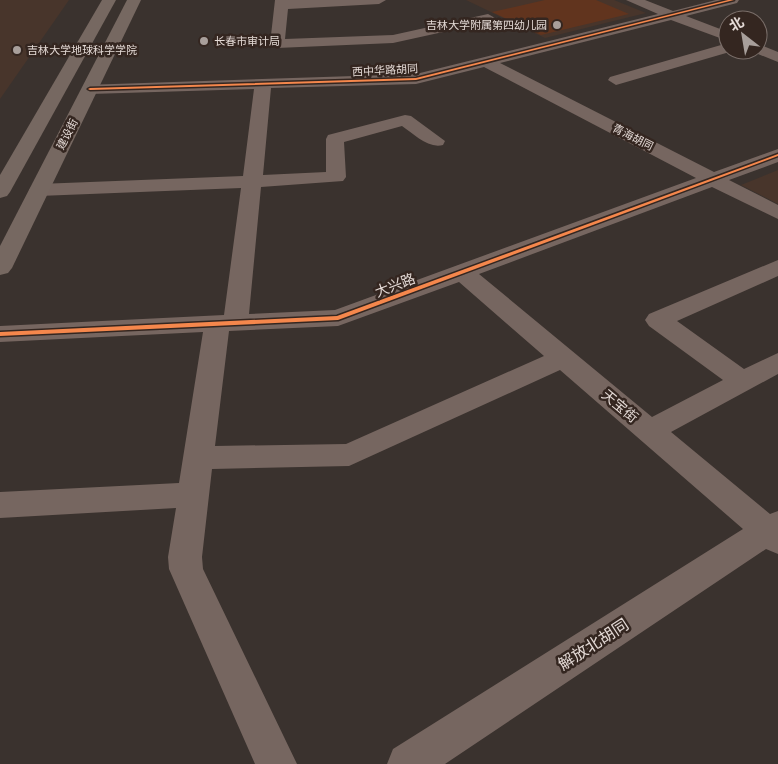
<svg xmlns="http://www.w3.org/2000/svg" width="778" height="764" font-family="'Roboto Condensed','Noto Sans SC',sans-serif">
	<style>
		.built { fill: #48352b }
		.green { fill: #61341e }
		.lines { fill: none; stroke-linecap: round; stroke-linejoin: round }
		.minor { fill: #766660; fill-rule: evenodd }
		.major { fill: #766861; fill-rule: evenodd }
		.cycleway-casing { stroke: #342620; stroke-width: 3 }
		.cycleway { fill: #f5874c; fill-rule: evenodd }
		.poi-dot { fill: #a89f9b; stroke: #342620; stroke-width: 2 }
		.labels { text-anchor: middle; stroke-width: 5; stroke-linejoin: round; paint-order: stroke }
		.far-poi-label { font-size: 11px; fill: #e4dad6; stroke: #342620; text-anchor: start }
		.far-street-label { font-size: 11px; fill: #e4dad6; stroke: #342620 }
		.street-label { font-size: 14px; fill: #e4dad6; stroke: #342620 }
		.near-street-label { font-size: 16px; fill: #e4dad6; stroke: #342620 }
	</style>
	<rect width="100%" height="100%" fill="#3a322e"/>
	<g class="built">
		<path d="M 0,0 L 69,0 L 0,99 Z"/>
		<path d="M 466,0 L 614,0 L 646,13 L 545,38 Z"/>
		<path d="M 778,170 L 778,204 L 741,185 Z"/>
	</g>
	<path class="green" d="M 545,0 L 596,0 L 629,14 L 541,35 L 492,12 Z"/>
	<g class="lines">
		<g class="minor">
			<path d="M 275,0 L 386,0 L 379,4 L 288,9 L 285,39 L 393,35 L 488,14 L 495,18 L 493,21 L 393,43 L 277,48 L 270,44 Z"/>
			<path d="M 626,0 L 645,0 L 673,11 L 716,0 L 739,0 L 737,3 L 686,16 L 728,32 L 728,41 L 671,20 L 500,63 L 714,172 L 778,149 L 778,162 L 729,180 L 778,205 L 778,219 L 712,187 L 479,274 L 652,417 L 723,380 L 649,326 L 645,320 L 649,314 L 778,260 L 778,276 L 677,321 L 744,369 L 778,353 L 778,374 L 671,432 L 770,514 L 778,511 L 778,554 L 766,549 L 445,764 L 387,764 L 393,749 L 743,529 L 560,370 L 349,466 L 212,469 L 202,557 L 203,569 L 297,764 L 255,764 L 169,569 L 168,557 L 176,508 L 0,518 L 0,492 L 179,483 L 203,332 L 0,342 L 0,326 L 224,315 L 241,188 L 39,196 L 32,194 L 29,190 L 32,186 L 39,184 L 243,176 L 254,89 L 90,94 L 84,93 L 82,89 L 84,85 L 416,74 L 658,14 ZM 484,67 L 696,178 L 335,310 L 249,314 L 261,187 L 343,181 L 346,177 L 344,142 L 402,126 C 414,134 428,149 443,145 L 445,141 L 411,116 L 405,115 L 328,135 L 326,139 L 326,172 L 263,175 L 271,88 L 416,84 ZM 459,282 L 544,356 L 346,444 L 215,446 L 229,331 L 338,326 Z"/>
			<path d="M 728,43 L 728,50 L 733,51 L 616,85 L 608,80 L 610,77 Z"/>
			<path d="M 758,44 L 778,52 L 778,62 L 753,52 L 751,50 L 758,50 Z"/>
		</g>
		<g class="major">
			<path d="M 102,0 L 116,0 L 10,192 L 7,196 L 0,198 L 0,175 Z"/>
			<path d="M 127,0 L 141,0 L 12,268 L 8,273 L 0,275 L 0,246 Z"/>
		</g>
		<g class="cycleway-casing">
			<g id="cycleway">
				<path d="M 728,0 L 734,0 L 416,80 L 90,90 L 88,89 L 90,88 L 416,78 Z"/>
				<path d="M 778,154 L 778,156 L 338,320 L 0,336 L 0,332 L 337,316 Z"/>
			</g>
		</g>
		<use href="#cycleway" class="cycleway"/>
	</g>
	<g class="poi-dot">
		<circle cx="557" cy="25" r="5"/>
		<circle cx="204" cy="41" r="5"/>
		<circle cx="17" cy="50" r="5"/>
	</g>
	<g class="labels">
		<g class="far-poi-label">
			<text x="547" y="29" text-anchor="end">吉林大学附属第四幼儿园</text>
			<text x="214" y="45">长春市审计局</text>
			<text x="27" y="54">吉林大学地球科学学院</text>
		</g>
		<g class="far-street-label">
			<text transform="translate(385 70) rotate(-3)" y="4">西中华路胡同</text>
			<text transform="translate(67 134) rotate(-63)" y="4">建设街</text>
			<text transform="translate(633 137) rotate(27)" y="4">青海胡同</text>
		</g>
		<g class="street-label">
			<text transform="translate(395 285) rotate(-21)" y="5">大兴路</text>
			<text transform="translate(620 406) rotate(40)" y="5">天宝街</text>
		</g>
		<g class="near-street-label">
			<text transform="translate(593 644) rotate(-33)" y="6">解放北胡同</text>
		</g>
	</g>
	<g transform="translate(743 35) rotate(329)"><circle r="24" fill="#342620" stroke="#7a6e69"/>
	<path d="M0-4L9 19L0 12L-9 19Z" fill="#a89f9b"/>
	<text y="-8" font-size="14" font-weight="bold" text-anchor="middle" fill="#e4dad6">北</text>
	</g>
</svg>
